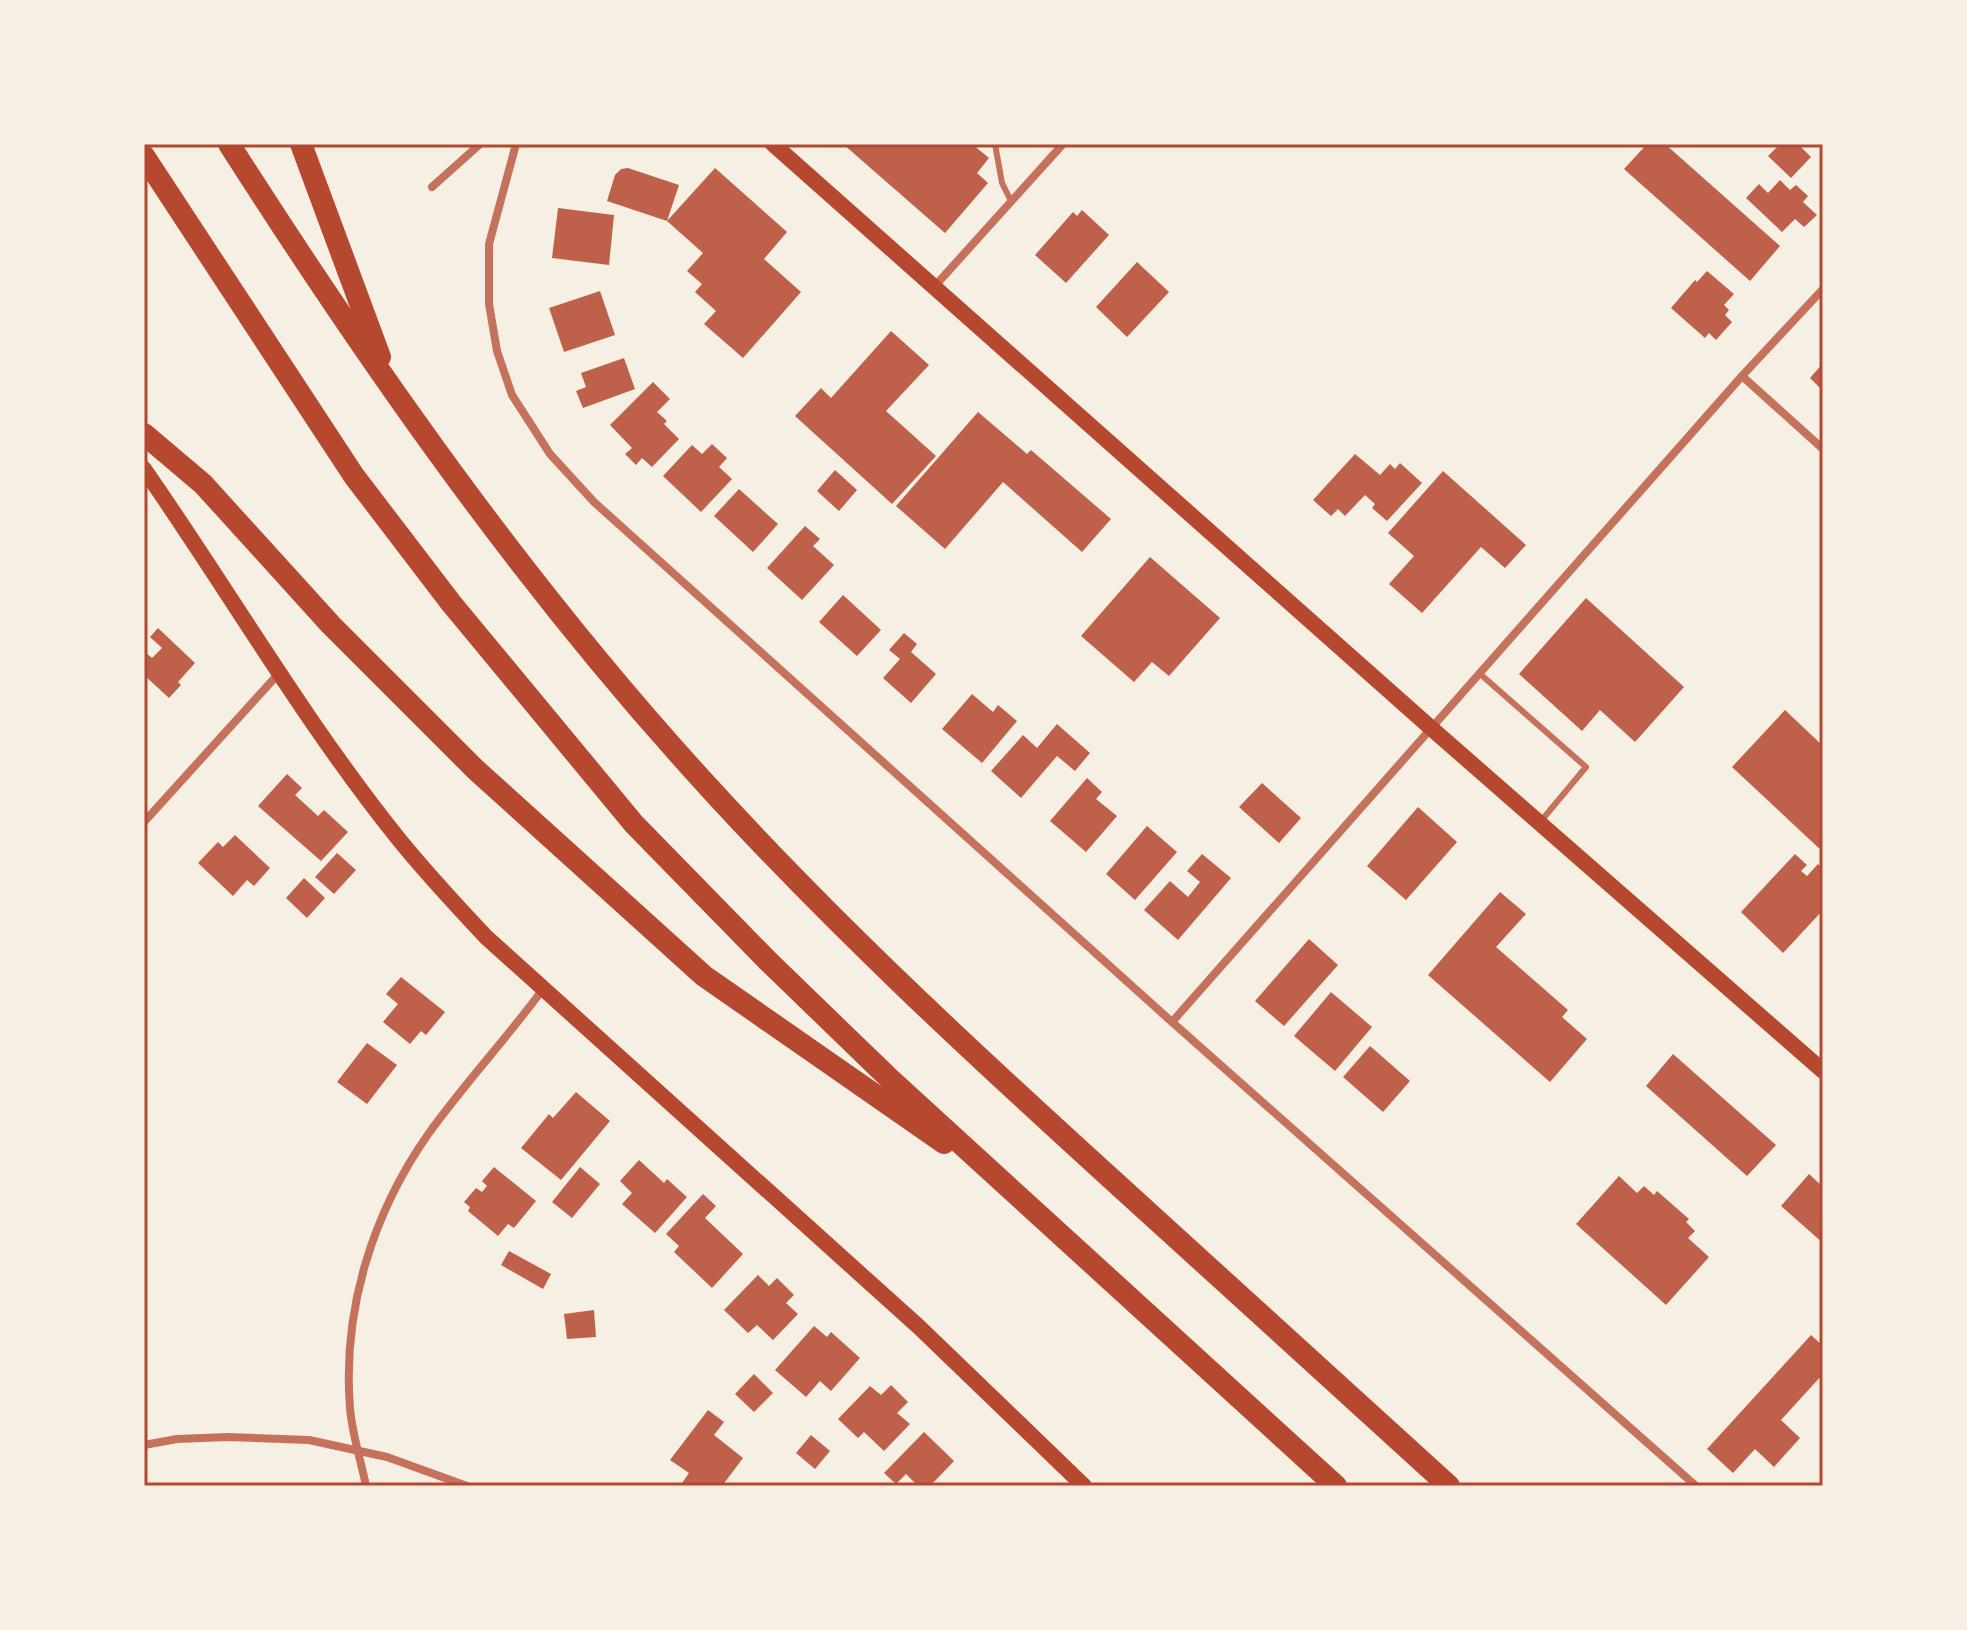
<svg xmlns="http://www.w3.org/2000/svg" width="1967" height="1630" font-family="Karla,sans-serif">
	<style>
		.building { fill: #bf614a }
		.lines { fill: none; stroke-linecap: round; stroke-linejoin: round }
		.service { stroke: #c5725c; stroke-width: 6 }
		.minor { stroke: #c5725c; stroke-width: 8 }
		.secondary { stroke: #b5482f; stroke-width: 16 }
		.motorway { stroke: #b5482f; stroke-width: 22 }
		.neatline { fill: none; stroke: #b5482f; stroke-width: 3 }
	</style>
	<rect width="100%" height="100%" fill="#f6efe4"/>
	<g class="building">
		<path d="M 843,144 L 972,144 L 989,158 L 977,173 L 988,183 L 945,233 Z"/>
		<path d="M 1647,144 L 1665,144 L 1780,246 L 1750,281 L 1624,169 Z"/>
		<path d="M 1780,144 L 1798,144 L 1811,157 L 1791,178 L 1768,156 Z"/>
		<path d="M 628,168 L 679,185 L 667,221 L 607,201 L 615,175 L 621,169 Z"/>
		<path d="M 715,168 L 787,232 L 764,259 L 801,292 L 743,358 L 704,324 L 716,311 L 695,292 L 702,284 L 687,271 L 703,253 L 667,221 Z"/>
		<path d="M 1780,180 L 1790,190 L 1796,185 L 1808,196 L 1803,202 L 1817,215 L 1804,227 L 1795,219 L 1782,232 L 1746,198 L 1759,184 L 1768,193 Z"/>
		<path d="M 558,208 L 614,215 L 609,265 L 552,258 Z"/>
		<path d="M 1082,210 L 1109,235 L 1066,283 L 1035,255 L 1073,212 L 1077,216 Z"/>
		<path d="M 1137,262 L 1169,292 L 1127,337 L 1096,307 Z"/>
		<path d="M 1707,271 L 1734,294 L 1724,305 L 1729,310 L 1725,315 L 1732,322 L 1716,340 L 1709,333 L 1705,338 L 1671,308 L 1695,280 L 1697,282 Z"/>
		<path d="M 600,291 L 615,335 L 564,352 L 549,308 Z"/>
		<path d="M 891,331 L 929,365 L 886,411 L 936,456 L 892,504 L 795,416 L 821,388 L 831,398 Z"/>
		<path d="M 624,358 L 635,389 L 583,408 L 576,391 L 586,387 L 581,373 Z"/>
		<path d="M 1823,363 L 1823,391 L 1810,378 Z"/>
		<path d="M 653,382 L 670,399 L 657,412 L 667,421 L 664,424 L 679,439 L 652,467 L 642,458 L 636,465 L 625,454 L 632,448 L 610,425 Z"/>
		<path d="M 978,412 L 1027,454 L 1031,450 L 1111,519 L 1082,552 L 1003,482 L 945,549 L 896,506 Z"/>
		<path d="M 712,444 L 727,458 L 719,467 L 732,479 L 701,512 L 663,476 L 692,445 L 702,454 Z"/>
		<path d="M 1355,454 L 1380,475 L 1390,464 L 1395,469 L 1400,463 L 1422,483 L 1387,521 L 1372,508 L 1375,504 L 1365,495 L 1345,516 L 1338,509 L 1331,516 L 1313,500 Z"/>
		<path d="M 835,470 L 857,490 L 839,511 L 817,491 Z"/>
		<path d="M 1443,471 L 1526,545 L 1505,568 L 1481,547 L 1422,613 L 1389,584 L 1414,556 L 1388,533 Z"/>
		<path d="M 739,489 L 778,524 L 753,552 L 714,516 Z"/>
		<path d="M 805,526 L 820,539 L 813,546 L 834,565 L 802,600 L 767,568 Z"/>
		<path d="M 1150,557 L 1220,618 L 1169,676 L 1152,662 L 1134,682 L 1081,636 Z"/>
		<path d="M 843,595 L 881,630 L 857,656 L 819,622 Z"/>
		<path d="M 1586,598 L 1684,687 L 1635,742 L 1600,710 L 1582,731 L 1519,674 Z"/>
		<path d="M 158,628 L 195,663 L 178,682 L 181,685 L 169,698 L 144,675 L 144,651 L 152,658 L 162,648 L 150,637 Z"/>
		<path d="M 904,633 L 917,644 L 911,652 L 936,674 L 911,703 L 883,678 L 900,659 L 889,650 Z"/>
		<path d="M 972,694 L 993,712 L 998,705 L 1017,721 L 982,763 L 942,729 Z"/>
		<path d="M 1785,710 L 1823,746 L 1823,852 L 1732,767 Z"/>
		<path d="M 1057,724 L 1090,753 L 1075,771 L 1057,756 L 1021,798 L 991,771 L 1023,735 L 1037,748 Z"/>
		<path d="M 287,774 L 302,788 L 295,795 L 318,816 L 324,810 L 348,832 L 321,861 L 258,806 Z"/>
		<path d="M 1087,778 L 1102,792 L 1096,799 L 1117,816 L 1086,852 L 1050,821 Z"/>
		<path d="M 1262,783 L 1301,818 L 1279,843 L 1239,807 Z"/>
		<path d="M 1418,807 L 1457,842 L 1406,900 L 1367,866 Z"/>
		<path d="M 1147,826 L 1177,852 L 1135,900 L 1106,874 Z"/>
		<path d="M 235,835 L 270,868 L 254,886 L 247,880 L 233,896 L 198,863 L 218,842 L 223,847 Z"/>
		<path d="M 337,853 L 356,870 L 334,894 L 315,877 Z"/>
		<path d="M 1202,854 L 1231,878 L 1178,940 L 1144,910 L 1170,881 L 1188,897 L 1200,882 L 1187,871 Z"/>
		<path d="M 1795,854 L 1807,865 L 1801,871 L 1807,876 L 1818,864 L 1820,866 L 1823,863 L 1823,910 L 1783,953 L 1741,912 Z"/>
		<path d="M 304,878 L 325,898 L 307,918 L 286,898 Z"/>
		<path d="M 1500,892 L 1526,914 L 1496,947 L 1568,1010 L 1562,1017 L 1587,1039 L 1550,1082 L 1428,975 Z"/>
		<path d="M 1309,939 L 1338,965 L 1284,1026 L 1255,1001 Z"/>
		<path d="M 401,977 L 445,1012 L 426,1035 L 421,1031 L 410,1044 L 383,1022 L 398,1004 L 386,994 Z"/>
		<path d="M 1331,992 L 1372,1027 L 1335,1071 L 1294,1036 Z"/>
		<path d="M 367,1043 L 397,1065 L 367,1104 L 337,1082 Z"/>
		<path d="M 1370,1046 L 1410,1081 L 1383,1112 L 1343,1077 Z"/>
		<path d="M 1673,1054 L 1776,1145 L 1747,1176 L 1646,1086 Z"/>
		<path d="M 576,1092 L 610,1121 L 561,1180 L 521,1148 L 549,1114 L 553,1118 Z"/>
		<path d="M 639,1160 L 664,1183 L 667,1179 L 687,1197 L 655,1233 L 622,1204 L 632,1193 L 620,1181 Z"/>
		<path d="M 494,1167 L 536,1201 L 514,1228 L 508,1224 L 498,1236 L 468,1211 L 470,1207 L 464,1202 L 476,1188 L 482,1192 L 487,1186 L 482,1181 Z"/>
		<path d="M 580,1167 L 600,1184 L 572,1218 L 552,1202 Z"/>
		<path d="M 1809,1174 L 1823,1187 L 1823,1243 L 1781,1206 Z"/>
		<path d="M 1619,1176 L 1637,1193 L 1644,1186 L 1654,1195 L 1657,1191 L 1689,1219 L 1686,1222 L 1695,1231 L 1688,1238 L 1709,1257 L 1666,1305 L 1576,1224 Z"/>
		<path d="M 703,1194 L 716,1206 L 705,1218 L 743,1254 L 712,1288 L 674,1252 L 679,1246 L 666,1234 Z"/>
		<path d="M 509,1251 L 551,1274 L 543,1289 L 501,1265 Z"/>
		<path d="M 758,1275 L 769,1286 L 777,1278 L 794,1295 L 786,1303 L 798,1314 L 773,1340 L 757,1325 L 748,1333 L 724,1310 Z"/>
		<path d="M 594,1310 L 596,1337 L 567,1339 L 564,1314 Z"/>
		<path d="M 814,1326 L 827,1337 L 831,1332 L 860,1358 L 831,1391 L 820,1381 L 806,1397 L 775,1370 Z"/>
		<path d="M 1811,1335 L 1823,1346 L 1823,1374 L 1781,1420 L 1800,1438 L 1774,1467 L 1755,1449 L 1733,1473 L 1707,1449 Z"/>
		<path d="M 754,1374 L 773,1393 L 754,1412 L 735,1394 Z"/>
		<path d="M 891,1385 L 908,1402 L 897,1413 L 910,1424 L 884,1451 L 864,1432 L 858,1438 L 838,1419 L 870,1386 L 881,1395 Z"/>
		<path d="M 708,1410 L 724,1422 L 714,1435 L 743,1458 L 722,1486 L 680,1486 L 689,1473 L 670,1460 Z"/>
		<path d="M 924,1432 L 954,1461 L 930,1486 L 918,1486 L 906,1474 L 896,1484 L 884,1473 Z"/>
		<path d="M 811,1435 L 830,1451 L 815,1469 L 796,1453 Z"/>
	</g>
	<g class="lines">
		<g class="service">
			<path d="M 995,144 L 1002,183 L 1011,201"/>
			<path d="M 1479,673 L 1586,767 L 1541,821"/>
		</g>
		<g class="minor">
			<path d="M 516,144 L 489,244 L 489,304 L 497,351 L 512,395 L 550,454 L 594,502 L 1172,1022 L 1696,1486"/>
			<path d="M 432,187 L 480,144"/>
			<path d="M 934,287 L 1063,144"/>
			<path d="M 1742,376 L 1823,449"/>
			<path d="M 144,822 L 280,672"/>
			<path d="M 1172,1022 L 1742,376 L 1823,289"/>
			<path d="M 144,1445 L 177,1439 L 228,1437 L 309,1440 L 387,1457 L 467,1486"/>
			<path d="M 366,1486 C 361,1461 352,1434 350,1408 C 342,1310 373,1212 429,1133 C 465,1083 507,1038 543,989"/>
		</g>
		<g class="secondary">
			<path d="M 773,144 L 1431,728 L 1823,1071"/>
			<path d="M 144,469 C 229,591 304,721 397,837 C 425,872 455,904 486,937 L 919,1327 L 1084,1486"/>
		</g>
		<g class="motorway">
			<path d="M 229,144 C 372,368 525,586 704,782 C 834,925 975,1055 1117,1184 C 1228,1285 1339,1385 1449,1486"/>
			<path d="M 301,144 L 380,357"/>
			<path d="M 144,156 L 354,476 L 451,603 L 634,824 L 769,962 L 891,1080 L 1336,1486"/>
			<path d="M 144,434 L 203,484 L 331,625 L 475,769 L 704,976 L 944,1143"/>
		</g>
	</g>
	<rect width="1967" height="1630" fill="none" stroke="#f6efe4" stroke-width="292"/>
	<rect x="146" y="146" width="1675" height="1338" class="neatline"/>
</svg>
